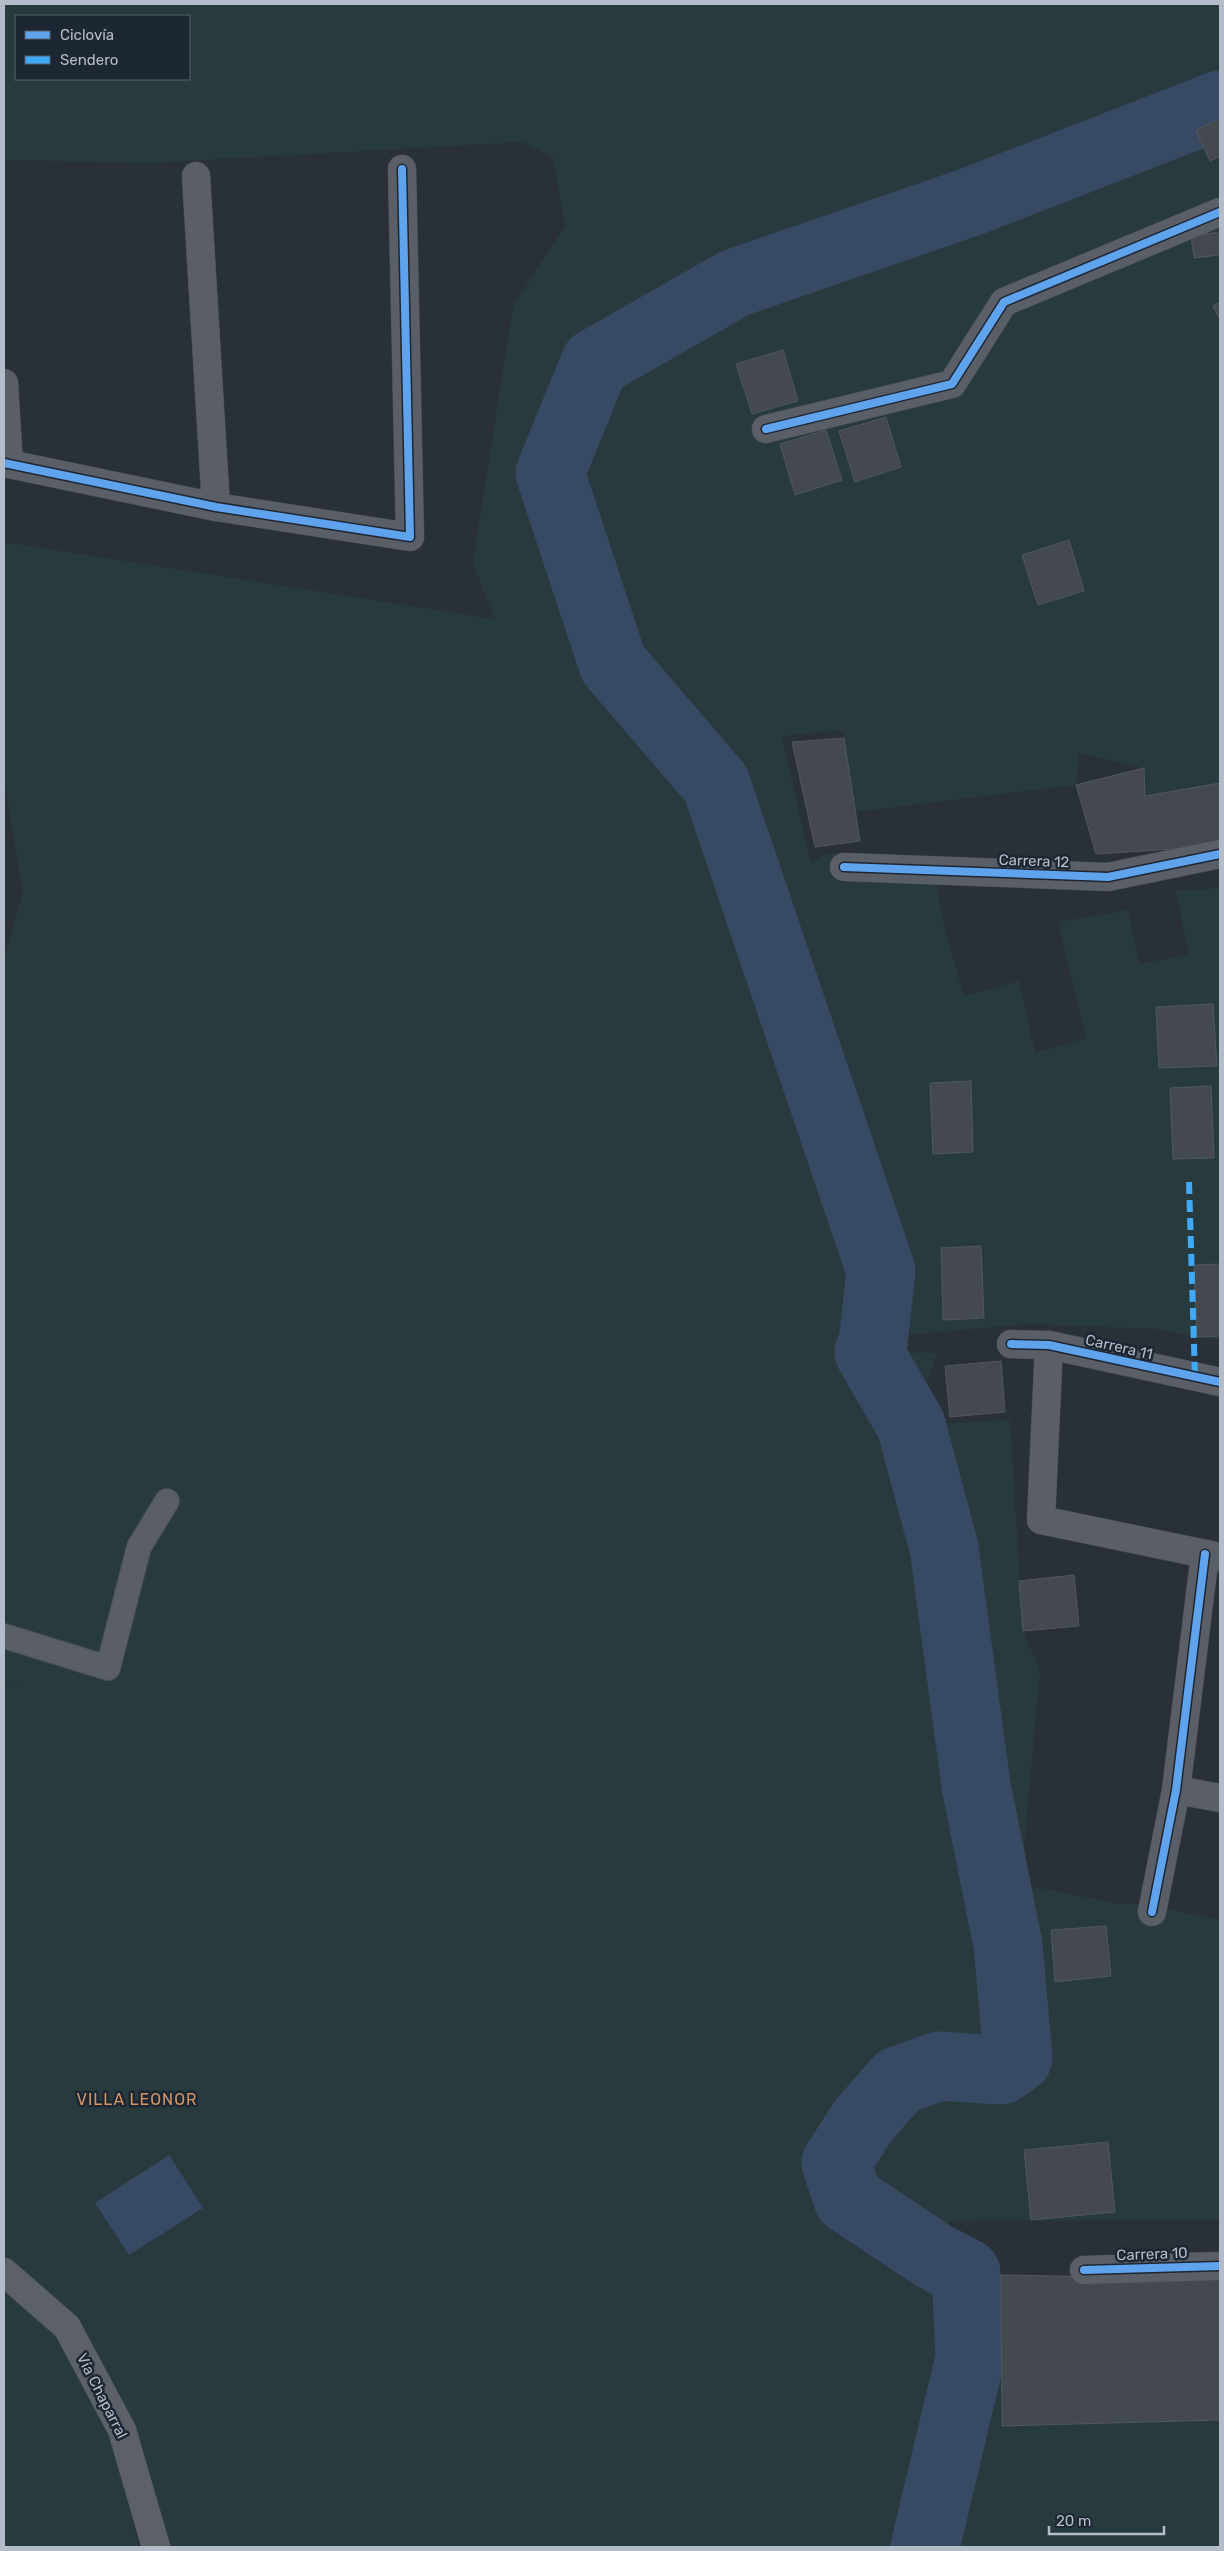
<svg xmlns="http://www.w3.org/2000/svg" width="1224" height="2551" font-family="Rubik,sans-serif">
	<style>
		.green { fill: #273a3e; fill-rule: evenodd }
		.water { fill: #384963 }
		.lines { fill: none; stroke-linecap: round; stroke-linejoin: round }
		.river { stroke: #384963; stroke-width: 69 }
		.building { fill: #444950; stroke: #52575f }
		.lane-casing { stroke: #484c53; stroke-width: 26 }
		.street-casing { stroke: #484c53; stroke-width: 29 }
		.primary-casing { stroke: #484c55; stroke-width: 29 }
		.lane { stroke: #5a5e66; stroke-width: 24 }
		.street { stroke: #5a5e66; stroke-width: 28 }
		.primary { stroke: #5c6168; stroke-width: 28 }
		.quiet { stroke: #3fa9f5; stroke-width: 6; stroke-dasharray: 12 6; stroke-linecap: butt }
		.cycleway-casing { stroke: #1d2633; stroke-width: 11 }
		.cycleway { stroke: #60a3ed; stroke-width: 8 }
		.labels { text-anchor: middle; stroke-width: 5; stroke-linejoin: round; paint-order: stroke }
		.street-label { font-size: 15px; fill: #b4bcc9; stroke: #1d2633 }
		.neighbourhood-label { font-size: 16px; letter-spacing: 1px; fill: #d59563; stroke: #1d2633 }
	</style>
	<rect width="100%" height="100%" fill="#2a3038"/>
	<g class="green">
		<path d="M 4,4 L 1220,4 L 1220,783 L 1145,796 L 1144,768 L 1079,753 L 1076,785 L 855,812 L 843,730 L 782,736 L 811,864 L 823,855 L 835,854 L 844,883 L 934,869 L 944,926 L 964,996 L 1019,981 L 1035,1053 L 1086,1038 L 1058,922 L 1128,910 L 1139,964 L 1189,955 L 1176,891 L 1220,888 L 1220,1341 L 1156,1329 L 1028,1324 L 896,1336 L 899,1352 L 937,1353 L 911,1425 L 1010,1420 L 1023,1631 L 1040,1670 L 1021,1884 L 1114,1903 L 1142,1904 L 1220,1920 L 1220,2220 L 949,2221 L 953,2252 L 1001,2275 L 1002,2426 L 1220,2420 L 1220,2547 L 167,2547 L 132,2429 L 4,2261 L 4,1686 L 30,1688 L 4,1685 L 4,956 L 23,893 L 4,779 L 4,542 L 494,619 L 473,562 L 513,306 L 565,226 L 553,157 L 522,142 L 151,163 L 4,160 ZM 16,16 L 189,16 L 189,79 L 16,79 Z"/>
		<path d="M 4,2288 L 58,2333 L 111,2436 L 139,2547 L 4,2547 Z"/>
	</g>
	<path class="water" d="M 169,2155 L 203,2208 L 129,2255 L 95,2203 Z"/>
	<g class="lines">
		<path class="river" d="M 925,2547 L 970,2358 L 966,2273 L 932,2255 L 848,2199 L 836,2163 L 863,2121 L 898,2081 L 939,2066 L 1001,2070 L 1018,2058 L 1008,1945 L 976,1785 L 944,1548 L 911,1425 L 869,1352 L 873,1343 L 881,1271 L 716,784 L 613,664 L 550,473 L 595,363 L 735,283 L 970,202 L 1220,105"/>
	</g>
	<g class="building">
		<path d="M 1220,119 L 1220,156 L 1210,161 L 1196,130 Z"/>
		<path d="M 1220,232 L 1220,255 L 1194,258 L 1191,236 Z"/>
		<path d="M 1220,302 L 1220,320 L 1213,306 Z"/>
		<path d="M 783,350 L 798,401 L 752,414 L 736,364 Z"/>
		<path d="M 886,417 L 901,467 L 855,482 L 839,431 Z"/>
		<path d="M 826,430 L 842,480 L 795,495 L 780,444 Z"/>
		<path d="M 1069,540 L 1084,591 L 1038,605 L 1022,555 Z"/>
		<path d="M 844,738 L 860,841 L 815,847 L 792,742 Z"/>
		<path d="M 1144,768 L 1145,796 L 1220,783 L 1220,846 L 1096,854 L 1076,785 Z"/>
		<path d="M 1213,1004 L 1217,1066 L 1159,1068 L 1156,1007 Z"/>
		<path d="M 971,1081 L 973,1152 L 933,1154 L 930,1083 Z"/>
		<path d="M 1211,1086 L 1214,1158 L 1173,1159 L 1170,1088 Z"/>
		<path d="M 981,1246 L 984,1318 L 943,1320 L 941,1248 Z"/>
		<path d="M 1220,1264 L 1220,1336 L 1197,1337 L 1194,1265 Z"/>
		<path d="M 1001,1361 L 1005,1412 L 950,1417 L 945,1366 Z"/>
		<path d="M 1074,1575 L 1079,1626 L 1023,1631 L 1019,1581 Z"/>
		<path d="M 1106,1926 L 1111,1976 L 1055,1982 L 1051,1930 Z"/>
		<path d="M 1108,2142 L 1115,2212 L 1031,2220 L 1024,2150 Z"/>
		<path d="M 1001,2275 L 1220,2279 L 1220,2420 L 1002,2426 Z"/>
	</g>
	<g class="lines">
		<g class="lane-casing">
			<path id="lane" d="M 4,1636 L 108,1668 L 139,1547 L 167,1501"/>
		</g>
		<g class="street-casing">
			<g id="street">
				<path d="M 196,176 L 216,507"/>
				<path d="M 4,383 L 9,464"/>
				<path d="M 766,429 L 952,384 L 1004,302 L 1220,212"/>
				<path d="M 4,463 L 216,507 L 410,537 L 402,169"/>
				<path d="M 844,867 L 1108,877 L 1220,854"/>
				<path d="M 1011,1344 L 1049,1345 L 1220,1382"/>
				<path d="M 1049,1345 L 1041,1520 L 1220,1557"/>
				<path d="M 1176,1790 L 1220,1798"/>
				<path d="M 1152,1912 L 1176,1790 L 1205,1554"/>
				<path d="M 1084,2270 L 1220,2266"/>
			</g>
		</g>
		<g class="primary-casing">
			<path id="primary" d="M 4,2272 L 67,2327 L 122,2430 L 156,2547"/>
		</g>
		<use href="#lane" class="lane"/>
		<use href="#street" class="street"/>
		<use href="#primary" class="primary"/>
		<path class="quiet" d="M 1189,1182 L 1195,1378"/>
		<g class="cycleway-casing">
			<g id="cycleway">
				<path d="M 766,429 L 952,384 L 1004,302 L 1220,212"/>
				<path d="M 4,463 L 216,507 L 410,537 L 402,169"/>
				<path d="M 844,867 L 1108,877 L 1220,854"/>
				<path d="M 1011,1344 L 1049,1345 L 1220,1382"/>
				<path d="M 1152,1912 L 1176,1790 L 1205,1554"/>
				<path d="M 1084,2270 L 1220,2266"/>
			</g>
		</g>
		<use href="#cycleway" class="cycleway"/>
	</g>
	<g class="labels">
		<g class="street-label">
			<text transform="translate(1034 861) rotate(2)" y="5">Carrera 12</text>
			<text transform="translate(1119 1347) rotate(13)" y="5">Carrera 11</text>
			<text transform="translate(1152 2254) rotate(-2)" y="5">Carrera 10</text>
			<text transform="translate(102 2396) rotate(63)" y="5">Vía Chaparral</text>
		</g>
		<g class="neighbourhood-label">
			<text x="137" y="2105">VILLA LEONOR</text>
		</g>
	</g>
	<rect width="1224" height="2551" fill="none" stroke="#b4bcc9" stroke-width="10"/>
	<rect x="15" y="15" width="175" height="65" fill="#1d2633" stroke="#59626f"/>
	<rect x="25" y="31" width="25" height="8" fill="#60a3ed" stroke="#59626f"/>
	<text x="60" y="40" font-size="15" fill="#b4bcc9">Ciclovía</text>
	<rect x="25" y="56" width="25" height="8" fill="#3fa9f5" stroke="#59626f"/>
	<text x="60" y="65" font-size="15" fill="#b4bcc9">Sendero</text>
	<path d="M1049 2526v8h115v-8" fill="none" stroke="#b4bcc9" stroke-width="2.5"/>
	<text x="1056" y="2526" font-size="15" fill="#b4bcc9" stroke="#1d2633" stroke-width="4" paint-order="stroke">20 m</text>
</svg>
